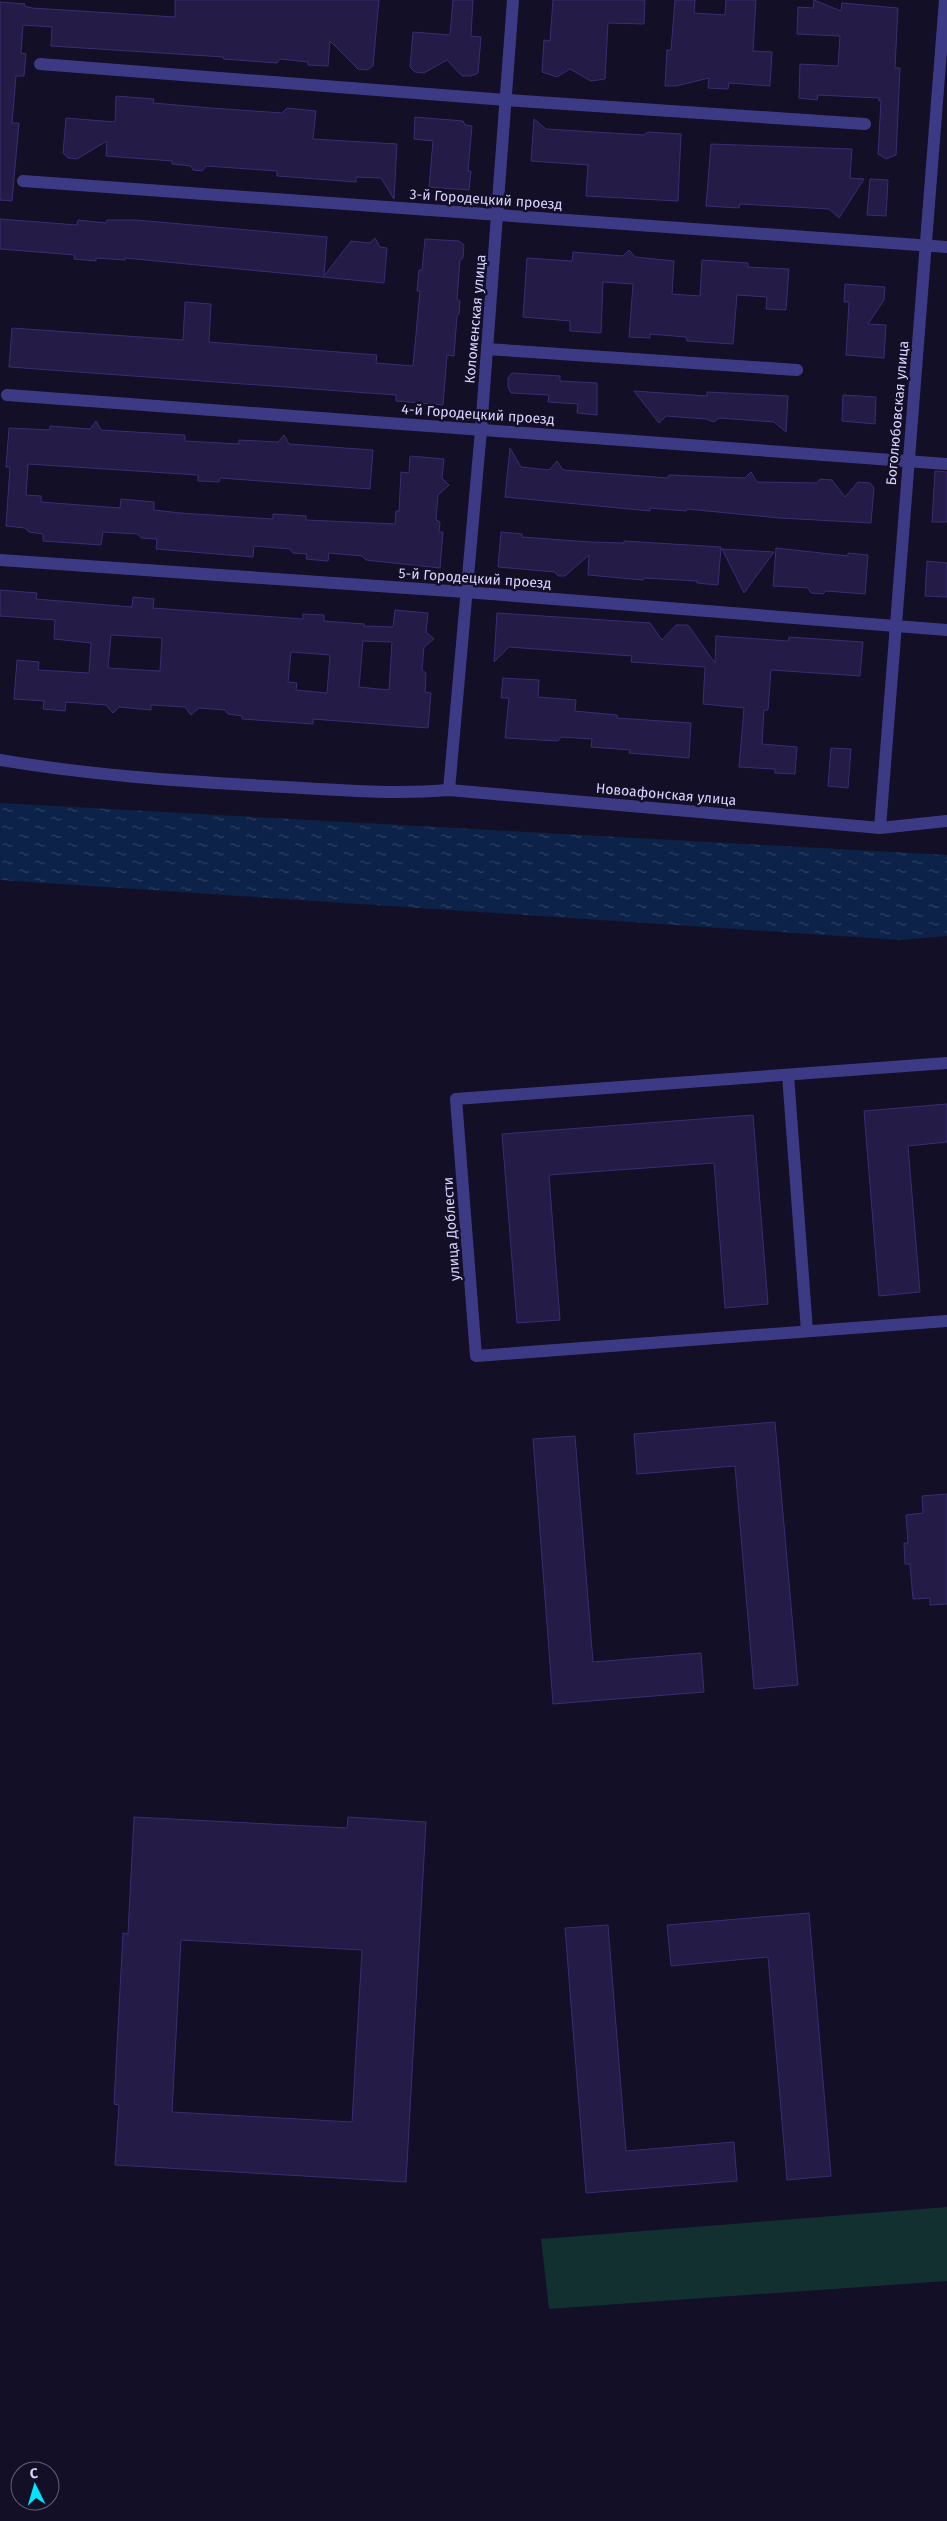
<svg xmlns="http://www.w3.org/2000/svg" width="947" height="2521" font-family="'Fira Sans',sans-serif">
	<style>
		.park { fill: #12302f }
		.water { fill: url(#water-ripples) }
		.building { fill: #241b47; stroke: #3b2d73; fill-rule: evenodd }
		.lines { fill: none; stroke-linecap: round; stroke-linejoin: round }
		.minor { stroke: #3d3a85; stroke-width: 12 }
		.labels { text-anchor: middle; stroke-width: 5; stroke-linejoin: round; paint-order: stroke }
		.street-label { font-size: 14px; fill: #d9d4ff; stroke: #130f26 }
	</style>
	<defs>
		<pattern id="water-ripples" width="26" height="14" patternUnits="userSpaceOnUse" patternTransform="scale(1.25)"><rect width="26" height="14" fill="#0c2248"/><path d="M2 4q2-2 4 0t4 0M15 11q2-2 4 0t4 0" fill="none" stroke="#2f4163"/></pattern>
	</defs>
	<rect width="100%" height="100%" fill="#130f26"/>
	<path class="park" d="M 947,2207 L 947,2281 L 549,2309 L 541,2239 Z"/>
	<path class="water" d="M 0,803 L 947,855 L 947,936 L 900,940 L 0,880 Z"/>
	<g class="building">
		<path d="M 175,0 L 379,0 L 373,66 L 367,70 L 358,69 L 330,41 L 328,66 L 308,65 L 308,62 L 280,59 L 277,63 L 223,59 L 224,57 L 51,46 L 52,27 L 23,25 L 21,53 L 26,54 L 24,76 L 16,76 L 12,123 L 19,123 L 12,201 L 0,200 L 0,2 L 25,4 L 24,6 L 32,8 L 175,17 Z"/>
		<path d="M 453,0 L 473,0 L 471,36 L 481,37 L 478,73 L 471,76 L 462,76 L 447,60 L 424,73 L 415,72 L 410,67 L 413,32 L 450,35 Z"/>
		<path d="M 553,0 L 645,0 L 644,24 L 608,23 L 605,79 L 591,81 L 570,69 L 557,77 L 542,72 L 544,40 L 550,41 Z"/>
		<path d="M 675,0 L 695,0 L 694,13 L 725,15 L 726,0 L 756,0 L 753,51 L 772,52 L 770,86 L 729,83 L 728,89 L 708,88 L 709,78 L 676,86 L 665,86 L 667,50 L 671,50 Z"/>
		<path d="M 814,0 L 841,11 L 842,3 L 898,8 L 895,68 L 900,68 L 896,155 L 886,159 L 878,154 L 881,101 L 879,101 L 879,98 L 818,95 L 817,100 L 799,98 L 800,64 L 838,66 L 840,36 L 797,34 L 798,7 L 813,8 Z"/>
		<path d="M 116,96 L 154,99 L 153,103 L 211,108 L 282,113 L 287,108 L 316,111 L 313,139 L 397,144 L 394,199 L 381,178 L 356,177 L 356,182 L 277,176 L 277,171 L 206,166 L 202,171 L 193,170 L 191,166 L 172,164 L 172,161 L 106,156 L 107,141 L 77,159 L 68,158 L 63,153 L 66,118 L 115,122 Z"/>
		<path d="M 415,117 L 463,121 L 465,125 L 472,126 L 468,171 L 471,171 L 469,190 L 429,187 L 433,141 L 414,139 Z"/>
		<path d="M 534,119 L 546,129 L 644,135 L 648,132 L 681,134 L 678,201 L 586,196 L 588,165 L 531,161 Z"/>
		<path d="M 711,144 L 852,149 L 850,178 L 864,179 L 839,218 L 829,209 L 740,204 L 739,208 L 706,206 Z"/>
		<path d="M 870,179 L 888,180 L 886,216 L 867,215 Z"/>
		<path d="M 0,219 L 77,225 L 78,220 L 106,223 L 107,220 L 136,220 L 327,237 L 324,276 L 351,241 L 370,243 L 375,238 L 380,247 L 387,248 L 384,283 L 125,258 L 125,260 L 96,258 L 96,261 L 74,259 L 75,255 L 0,249 Z"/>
		<path d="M 425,239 L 459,241 L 464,245 L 463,258 L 460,260 L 457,299 L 460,301 L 459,314 L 457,316 L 454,356 L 447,355 L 443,405 L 396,401 L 396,395 L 9,367 L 12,328 L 183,340 L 185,302 L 211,304 L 209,342 L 377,355 L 376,363 L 413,366 L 420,291 L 417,291 L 419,270 L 422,270 Z"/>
		<path d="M 629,250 L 635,257 L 674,261 L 672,294 L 700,296 L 702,260 L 748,263 L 748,267 L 789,269 L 786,310 L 766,309 L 767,297 L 737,295 L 733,344 L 687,341 L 686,337 L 650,334 L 650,338 L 629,337 L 633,284 L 603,282 L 601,333 L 570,331 L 570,321 L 523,317 L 527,258 L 572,261 L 573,252 L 623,256 Z"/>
		<path d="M 845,284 L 885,287 L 884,300 L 868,324 L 886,325 L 884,358 L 846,355 L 849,302 L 844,302 Z"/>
		<path d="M 512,373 L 560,376 L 560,381 L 597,383 L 597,415 L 577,413 L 578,404 L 548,402 L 549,395 L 511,393 L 508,387 L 508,378 Z"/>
		<path d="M 634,391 L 707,396 L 707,392 L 788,396 L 786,432 L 774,422 L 719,418 L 714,422 L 706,419 L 666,416 L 659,423 Z"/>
		<path d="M 843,395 L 876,397 L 875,424 L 842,421 Z"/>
		<path d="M 96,421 L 101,430 L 185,435 L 185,441 L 239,444 L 239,440 L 278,442 L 284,435 L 289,444 L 373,450 L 370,489 L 220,478 L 219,482 L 198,481 L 198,475 L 28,464 L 26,495 L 41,496 L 41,502 L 67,504 L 120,508 L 121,499 L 154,502 L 154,510 L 180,513 L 273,519 L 273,514 L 306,516 L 306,520 L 395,524 L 396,511 L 399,511 L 401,472 L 409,473 L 410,456 L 444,459 L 442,478 L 449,485 L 438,495 L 436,520 L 440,522 L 439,532 L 443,532 L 440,568 L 366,560 L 362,556 L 329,553 L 328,561 L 306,559 L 307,554 L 293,553 L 290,549 L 254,546 L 253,557 L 156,549 L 157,539 L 141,538 L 138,534 L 103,532 L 101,545 L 43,541 L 43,534 L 29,532 L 25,528 L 6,526 L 10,467 L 6,467 L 9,428 L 50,430 L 50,426 L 90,429 Z"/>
		<path d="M 510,448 L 521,467 L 549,470 L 557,461 L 563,470 L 668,478 L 669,475 L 745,478 L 751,472 L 757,482 L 817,483 L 820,479 L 832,480 L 845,497 L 858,482 L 870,483 L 874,488 L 871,523 L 779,518 L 687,509 L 686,511 L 650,508 L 650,511 L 505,497 Z"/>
		<path d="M 935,471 L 947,472 L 947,522 L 932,522 Z"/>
		<path d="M 501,532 L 522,534 L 522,537 L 590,542 L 624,543 L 624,541 L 721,547 L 718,585 L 697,583 L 697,581 L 644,578 L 643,580 L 588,575 L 589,555 L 565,576 L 558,576 L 555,572 L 498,567 Z"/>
		<path d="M 776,548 L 848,556 L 848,553 L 868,555 L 865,594 L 826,591 L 823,594 L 811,593 L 808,588 L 773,586 Z"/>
		<path d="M 722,549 L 774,552 L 744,593 Z"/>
		<path d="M 927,561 L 947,563 L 947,597 L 925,596 Z"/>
		<path d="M 0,590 L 37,593 L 36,599 L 132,607 L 133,597 L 154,599 L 153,608 L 303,619 L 303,614 L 324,615 L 324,621 L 364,624 L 364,626 L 393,627 L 395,610 L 428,613 L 426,632 L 434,639 L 424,647 L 422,670 L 426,673 L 425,692 L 431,693 L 428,728 L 313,719 L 313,724 L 242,719 L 242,716 L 228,714 L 225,710 L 199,708 L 191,715 L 185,707 L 151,705 L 151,710 L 119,707 L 113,713 L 106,705 L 66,702 L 65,711 L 43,709 L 44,701 L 14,699 L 17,660 L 39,662 L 38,670 L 89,673 L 91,643 L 54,639 L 55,620 L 0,616 ZM 111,635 L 162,638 L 160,671 L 108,668 ZM 363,641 L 392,642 L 389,690 L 359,687 ZM 291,652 L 330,655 L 327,693 L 296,690 L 297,683 L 288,682 Z"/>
		<path d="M 497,613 L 650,623 L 662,640 L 676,625 L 688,625 L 715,663 L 716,636 L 788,641 L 789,637 L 863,642 L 860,676 L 771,670 L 768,710 L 764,710 L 762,744 L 797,747 L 795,774 L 775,773 L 775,769 L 739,767 L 744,708 L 703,704 L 705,667 L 631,662 L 632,656 L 509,647 L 494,662 Z"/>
		<path d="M 503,678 L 539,680 L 538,697 L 576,700 L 575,711 L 617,715 L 617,718 L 691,723 L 689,758 L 629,753 L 630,750 L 591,747 L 592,739 L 561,737 L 558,741 L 505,738 L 509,698 L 501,698 Z"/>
		<path d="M 831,748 L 851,749 L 848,788 L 828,786 Z"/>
		<path d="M 947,1104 L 947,1142 L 908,1146 L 920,1292 L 879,1296 L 864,1111 Z"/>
		<path d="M 753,1115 L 768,1304 L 725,1308 L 714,1163 L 549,1175 L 560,1320 L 517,1323 L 502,1134 Z"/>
		<path d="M 775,1422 L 798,1685 L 754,1689 L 735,1466 L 637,1474 L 634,1434 Z"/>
		<path d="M 575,1436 L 593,1662 L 701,1653 L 704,1692 L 553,1704 L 533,1439 Z"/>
		<path d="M 947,1494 L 947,1604 L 930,1605 L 930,1598 L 913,1599 L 910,1564 L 905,1564 L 904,1543 L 908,1543 L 906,1515 L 923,1513 L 922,1496 Z"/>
		<path d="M 134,1817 L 347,1828 L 348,1817 L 426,1822 L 406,2182 L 115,2165 L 119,2105 L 114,2104 L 123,1933 L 128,1934 ZM 181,1940 L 362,1950 L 352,2122 L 172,2112 Z"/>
		<path d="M 809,1913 L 831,2176 L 787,2180 L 768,1957 L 671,1966 L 667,1925 Z"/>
		<path d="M 608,1925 L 626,2151 L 734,2142 L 737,2181 L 586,2193 L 565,1928 Z"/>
	</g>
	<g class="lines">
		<g class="minor">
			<path d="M 40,64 L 506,100 L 865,124"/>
			<path d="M 23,181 L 947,247"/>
			<path d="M 487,349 L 797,370"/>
			<path d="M 7,395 L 947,464"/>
			<path d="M 0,560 L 465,592 L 947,630"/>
			<path d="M 0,760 C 88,775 178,781 267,786 C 328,789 388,795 449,790 L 880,828 L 947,821"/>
			<path d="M 449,790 L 481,430 L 513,0"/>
			<path d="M 880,828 L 945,0"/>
			<path d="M 947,1063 L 456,1099 L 476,1356 L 947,1321"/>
			<path d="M 788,1075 L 807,1331"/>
		</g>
	</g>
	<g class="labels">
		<g class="street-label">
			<text transform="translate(486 199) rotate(4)" y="5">3-й Городецкий проезд</text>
			<text transform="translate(475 319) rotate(-85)" y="5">Коломенская улица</text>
			<text transform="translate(897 413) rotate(-85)" y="5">Боголюбовская улица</text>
			<text transform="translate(478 414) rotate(4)" y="5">4-й Городецкий проезд</text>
			<text transform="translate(475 578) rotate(4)" y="5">5-й Городецкий проезд</text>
			<text transform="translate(666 794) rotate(5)" y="5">Новоафонская улица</text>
			<text transform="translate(451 1229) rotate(-94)" y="5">улица Доблести</text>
		</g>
	</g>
	<g transform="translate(35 2486) rotate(355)"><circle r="24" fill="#130f26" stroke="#625e7d"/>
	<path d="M0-4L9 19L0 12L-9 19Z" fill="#00e5ff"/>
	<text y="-8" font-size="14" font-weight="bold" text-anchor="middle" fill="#d9d4ff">С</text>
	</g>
</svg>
